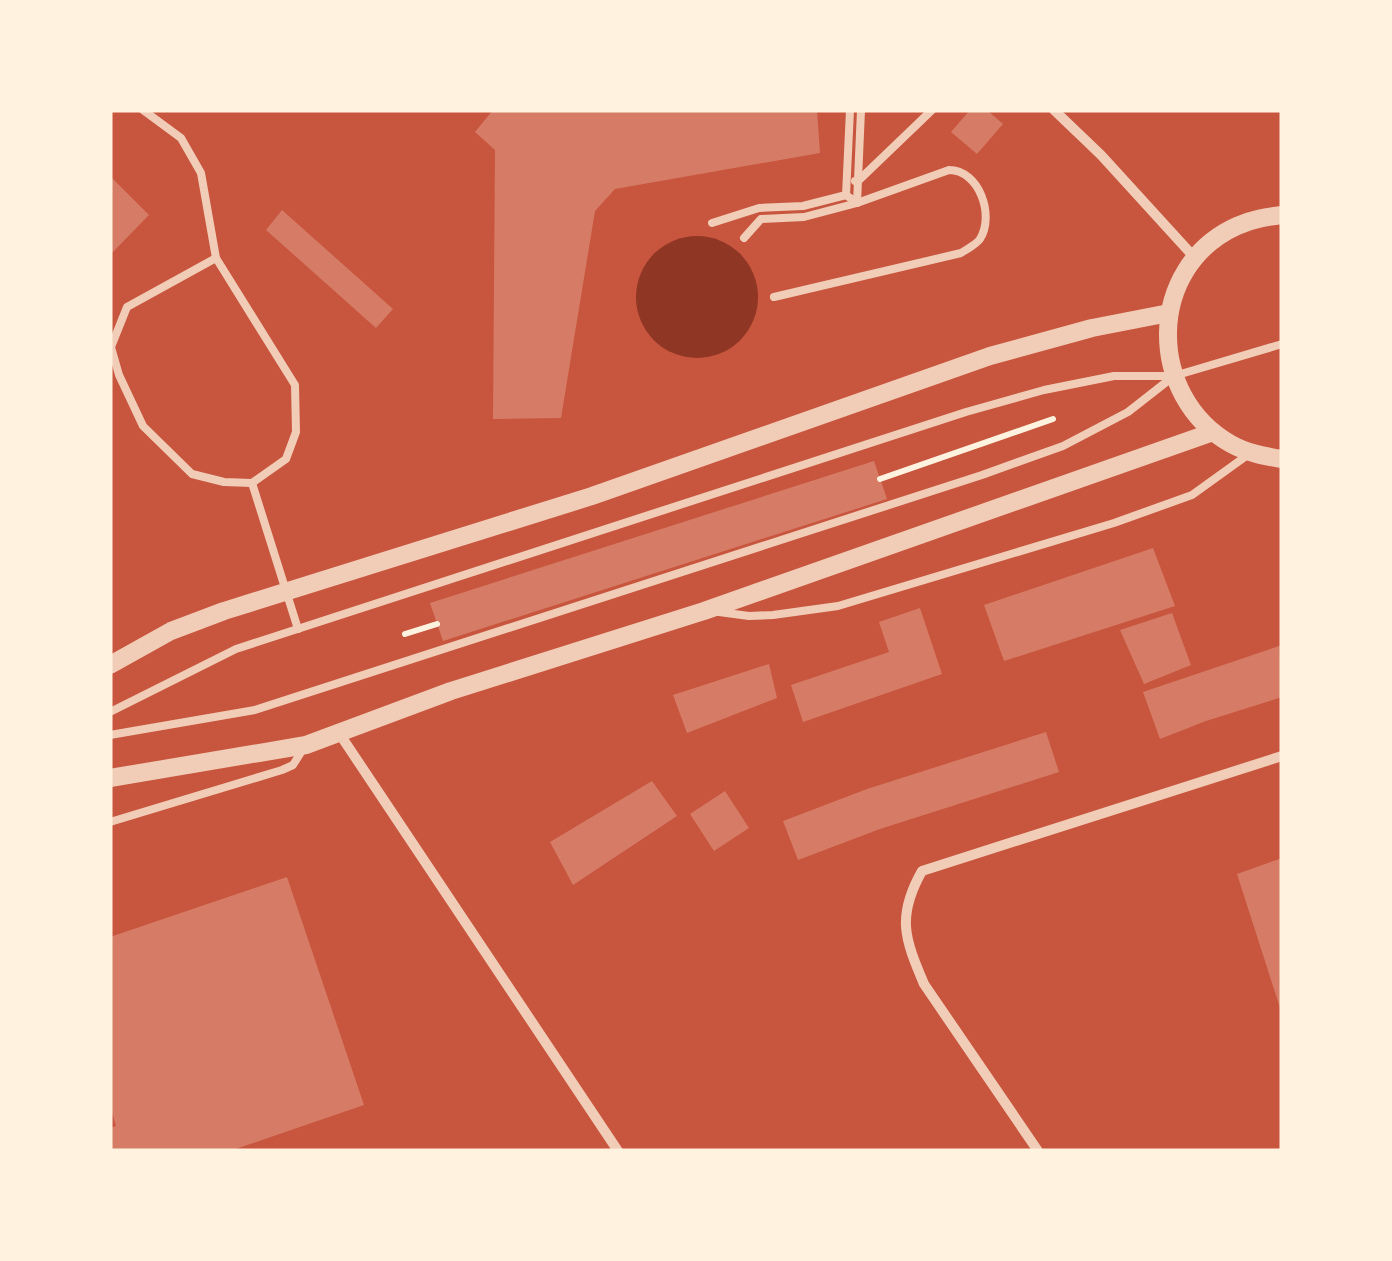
<svg xmlns="http://www.w3.org/2000/svg" width="1392" height="1261" font-family="'Fira Sans',sans-serif">
	<style>
		.water { fill: #8f3625 }
		.building { fill: #d67c66 }
		.lines { fill: none; stroke-linecap: round; stroke-linejoin: round }
		.path { stroke: #fff3e0; stroke-width: 6 }
		.service { stroke: #f1ccb7; stroke-width: 8 }
		.minor { stroke: #f1ccb7; stroke-width: 10 }
		.tertiary { stroke: #f1ccb7; stroke-width: 18 }
	</style>
	<rect width="100%" height="100%" fill="#c8553d"/>
	<circle class="water" cx="697" cy="297" r="61"/>
	<g class="building">
		<path d="M 493,110 L 817,110 L 820,153 L 615,189 L 595,211 L 561,418 L 493,419 L 495,150 L 475,132 Z"/>
		<path d="M 970,110 L 987,110 L 1003,124 L 977,154 L 951,132 Z"/>
		<path d="M 110,176 L 149,215 L 110,255 Z"/>
		<path d="M 282,210 L 393,309 L 376,328 L 266,230 Z"/>
		<path d="M 874,461 L 887,499 L 443,641 L 430,603 Z"/>
		<path d="M 1153,548 L 1175,606 L 1004,661 L 984,605 Z"/>
		<path d="M 920,608 L 942,674 L 803,722 L 791,685 L 889,652 L 879,622 Z"/>
		<path d="M 1172,613 L 1191,665 L 1144,684 L 1120,630 Z"/>
		<path d="M 1282,645 L 1282,697 L 1206,721 L 1160,739 L 1143,692 Z"/>
		<path d="M 769,664 L 777,698 L 687,733 L 673,695 Z"/>
		<path d="M 1046,732 L 1059,772 L 880,829 L 798,860 L 783,821 L 867,789 Z"/>
		<path d="M 652,781 L 677,816 L 573,885 L 550,842 Z"/>
		<path d="M 725,791 L 749,828 L 714,851 L 690,814 Z"/>
		<path d="M 1282,858 L 1282,1011 L 1281,1011 L 1237,874 Z"/>
		<path d="M 287,877 L 364,1105 L 230,1151 L 110,1151 L 110,1128 L 116,1126 L 110,1106 L 110,937 Z"/>
	</g>
	<g class="lines">
		<g class="path">
			<path d="M 880,479 L 1053,419"/>
			<path d="M 405,634 L 437,624"/>
		</g>
		<g class="service">
			<path d="M 143,110 L 181,138 L 201,173 L 216,258"/>
			<path d="M 855,181 L 858,181 L 932,110"/>
			<path d="M 712,223 L 759,208 L 803,206 L 846,195 L 850,110"/>
			<path d="M 744,238 L 761,219 L 804,217 L 857,203 L 861,110"/>
			<path d="M 216,258 L 295,385 L 296,432 L 286,459 L 252,483 L 224,482 L 192,474 L 143,426 L 119,375 L 111,347 L 127,307 Z"/>
			<path d="M 774,297 L 961,253 C 967,249 977,244 980,239 C 995,215 979,170 949,170 L 857,203 L 846,195"/>
			<path d="M 252,483 L 298,629"/>
			<path d="M 719,612 L 749,616 L 773,615 L 838,606 L 1114,523 L 1192,495 L 1249,454"/>
			<path d="M 110,712 L 236,649 L 966,412 L 1044,390 L 1114,376 L 1174,376 L 1282,344"/>
			<path d="M 110,735 L 255,710 L 982,475 L 1063,446 L 1128,412 L 1174,376"/>
			<path d="M 110,822 L 282,770 L 293,765 L 303,749"/>
		</g>
		<g class="minor">
			<path d="M 1054,110 L 1101,155 L 1195,258"/>
			<path d="M 339,733 L 618,1151"/>
			<path d="M 1038,1151 L 924,984 C 905,939 896,917 922,871 L 1282,756"/>
		</g>
		<g class="tertiary">
			<path d="M 1282,215 C 1267,217 1252,219 1237,226 C 1146,267 1146,396 1231,444 C 1247,453 1264,456 1282,459"/>
			<path d="M 110,665 L 171,631 L 224,611 L 592,496 L 990,356 L 1092,328 L 1169,313"/>
			<path d="M 110,778 L 306,745 L 451,691 L 704,611 L 1213,432"/>
		</g>
	</g>
	<rect width="1392" height="1261" fill="none" stroke="#fff3e0" stroke-width="225"/>
</svg>
